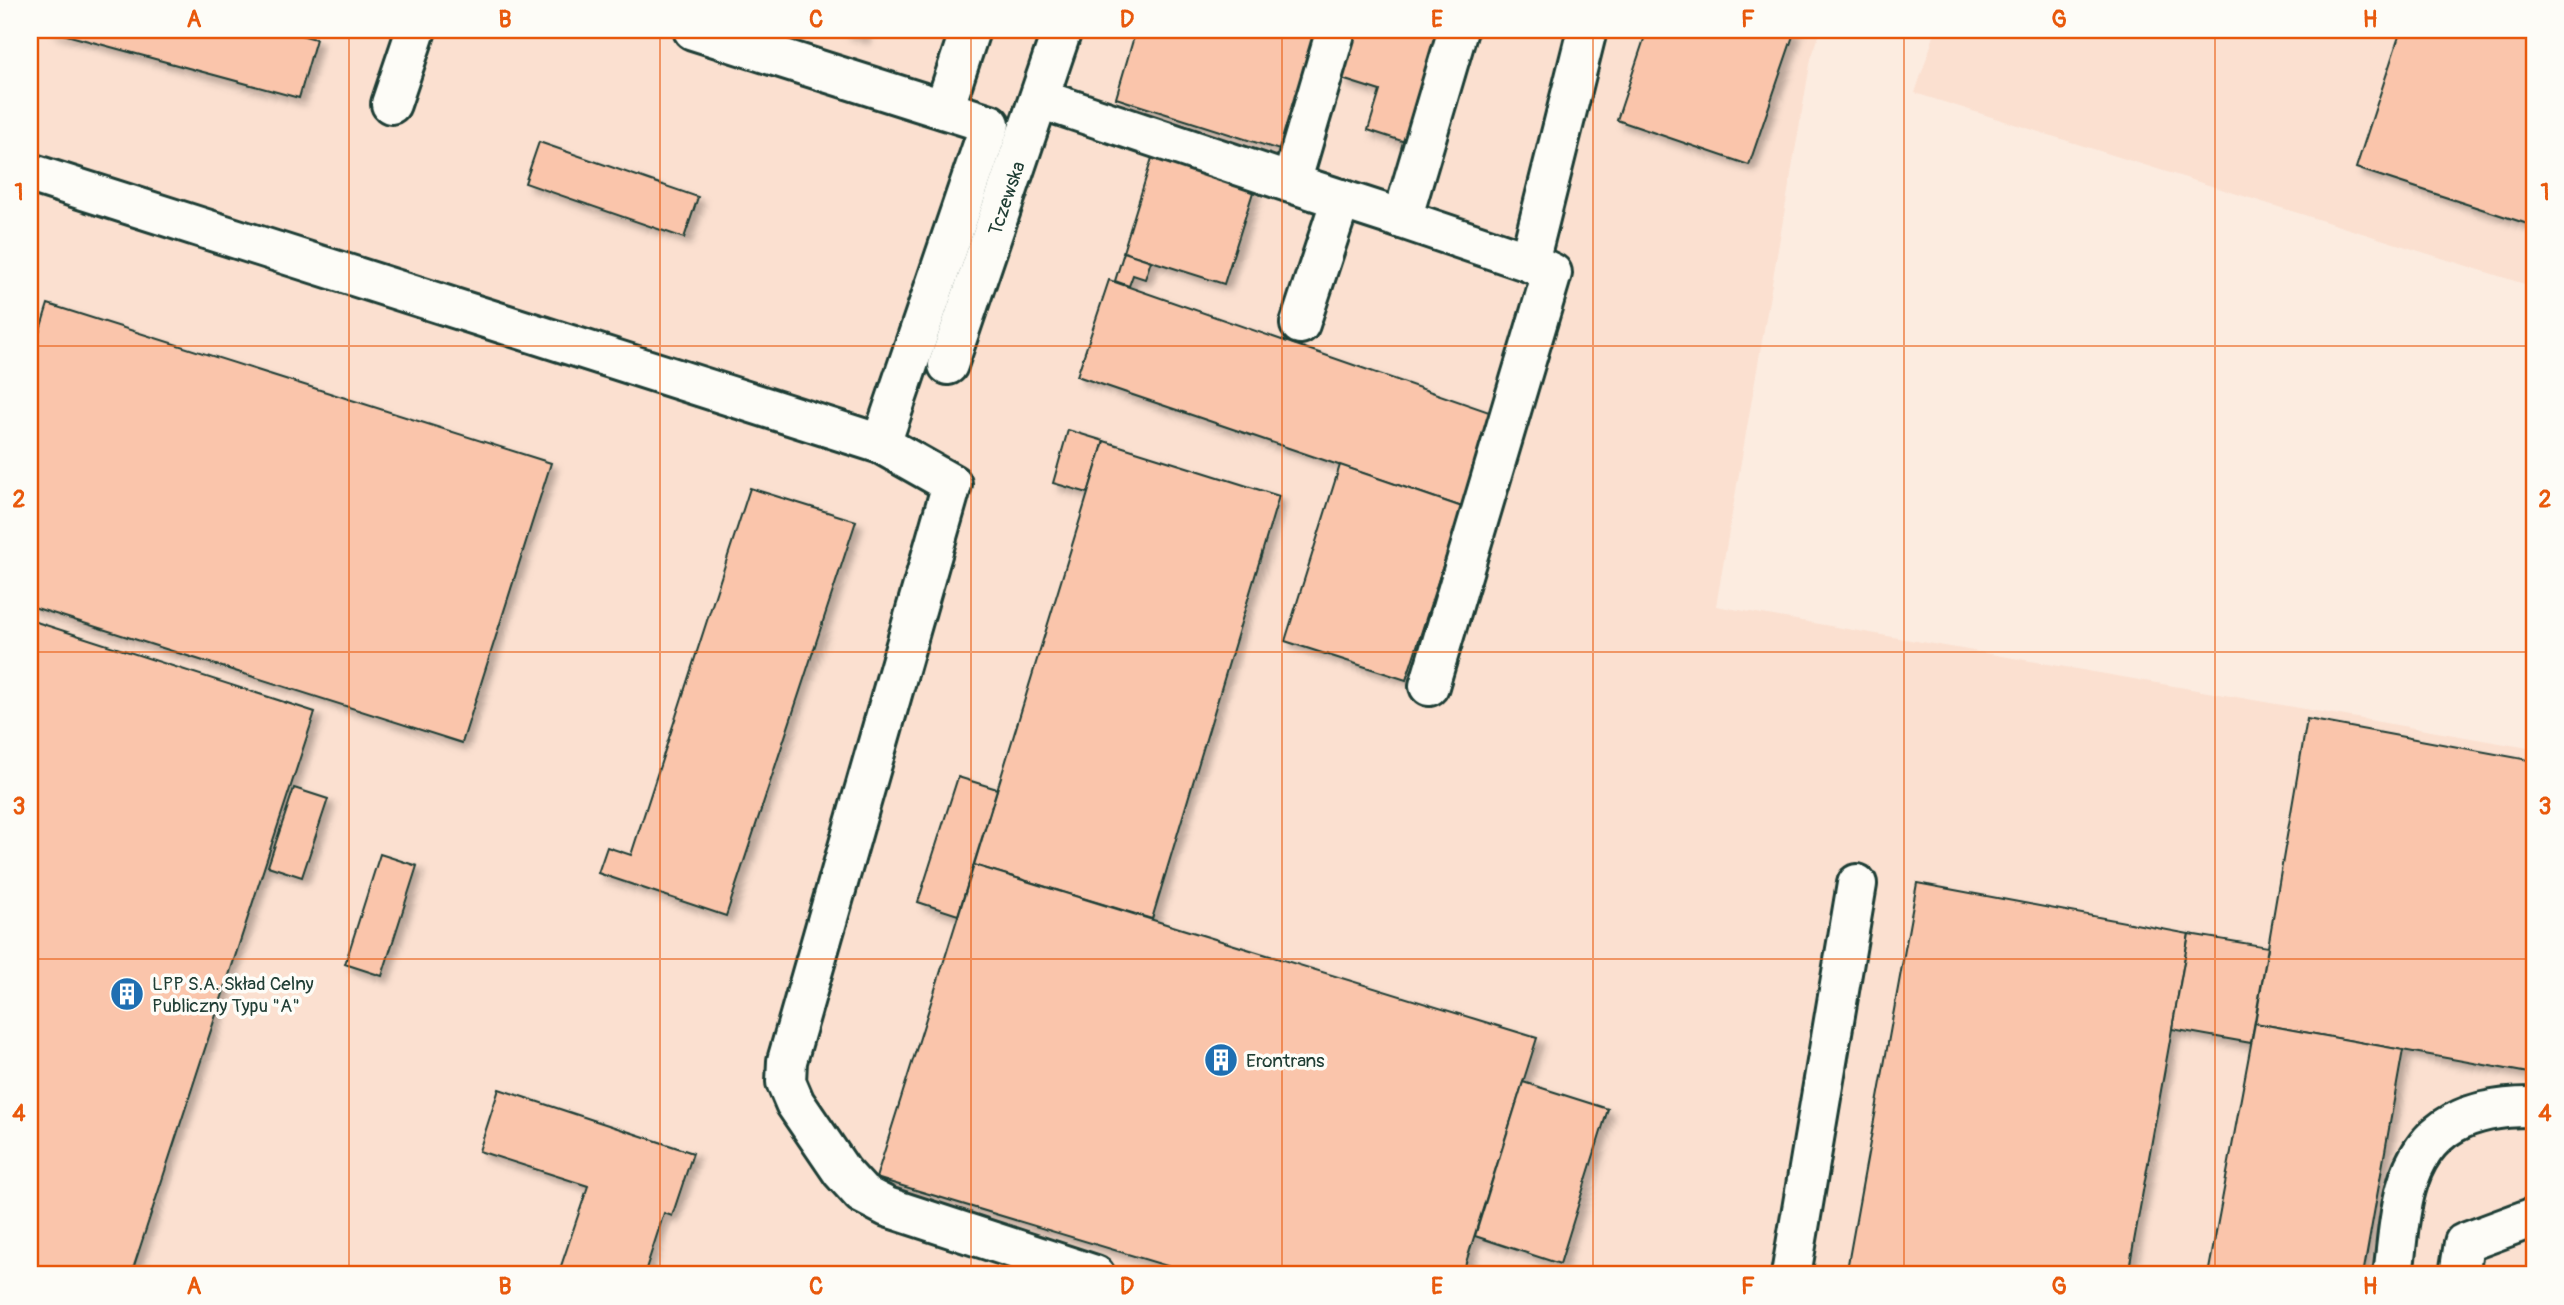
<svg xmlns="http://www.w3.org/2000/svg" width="2564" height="1305" font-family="Pangolin,sans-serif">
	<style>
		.built { fill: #fbe0d0 }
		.building { fill: #fac5ab; stroke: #1f3d34; stroke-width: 2; filter: url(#shadow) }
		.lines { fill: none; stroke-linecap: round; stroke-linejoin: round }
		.minor-casing { stroke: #1f3d34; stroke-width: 44 }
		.minor { stroke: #fdfcf7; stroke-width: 38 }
		.grid { fill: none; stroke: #e8590c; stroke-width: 2; stroke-opacity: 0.55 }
		.labels { text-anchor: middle; stroke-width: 7; stroke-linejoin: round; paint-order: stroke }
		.street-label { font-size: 19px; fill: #1f3d34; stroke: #fdfcf7 }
		.poi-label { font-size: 19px; fill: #1f3d34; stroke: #fdfcf7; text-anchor: start }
		.neatline { fill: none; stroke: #e8590c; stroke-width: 2.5 }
		.grid-label { font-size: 23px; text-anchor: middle; font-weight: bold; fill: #e8590c }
	</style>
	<defs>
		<filter id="shadow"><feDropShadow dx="6" dy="6" stdDeviation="3.5" flood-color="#0004"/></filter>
	</defs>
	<rect width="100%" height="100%" fill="#fcece0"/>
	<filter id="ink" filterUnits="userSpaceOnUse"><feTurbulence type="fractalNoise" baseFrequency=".0143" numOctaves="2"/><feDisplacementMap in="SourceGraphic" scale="14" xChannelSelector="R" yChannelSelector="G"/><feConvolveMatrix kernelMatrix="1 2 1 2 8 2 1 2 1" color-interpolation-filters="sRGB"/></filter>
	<g filter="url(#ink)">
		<g class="built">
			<path d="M 30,30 L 1821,30 L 1811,59 L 1716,606 L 2534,749 L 2534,1275 L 30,1275 Z"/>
			<path d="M 1936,30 L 2534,30 L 2534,287 L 1915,93 Z"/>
		</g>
		<g class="building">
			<path d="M 48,30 L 281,30 L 316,39 L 299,98 Z"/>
			<path d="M 841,30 L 865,30 L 863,37 Z"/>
			<path d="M 1136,30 L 1324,30 L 1289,153 L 1116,98 Z"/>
			<path d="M 1357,30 L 1439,30 L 1405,142 L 1368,130 L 1380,91 L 1342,79 Z"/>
			<path d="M 1647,30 L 1795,30 L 1749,165 L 1617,120 Z"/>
			<path d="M 2401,30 L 2534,30 L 2534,226 L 2356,168 Z"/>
			<path d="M 539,142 L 698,197 L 684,238 L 525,183 Z"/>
			<path d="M 1152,158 L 1254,189 L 1224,284 L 1123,252 Z"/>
			<path d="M 1124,252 L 1151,261 L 1145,279 L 1133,275 L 1129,286 L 1115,281 Z"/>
			<path d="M 1109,280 L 1495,414 L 1462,507 L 1077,376 Z"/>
			<path d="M 48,304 L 551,463 L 462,743 L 30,606 L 30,362 Z"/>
			<path d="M 1068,430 L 1104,441 L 1088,493 L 1053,483 Z"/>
			<path d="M 1104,441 L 1279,496 L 1152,919 L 974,865 Z"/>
			<path d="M 1340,465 L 1462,507 L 1406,680 L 1285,641 Z"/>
			<path d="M 750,488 L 856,521 L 726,916 L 598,873 L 607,847 L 631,855 Z"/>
			<path d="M 30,620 L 315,712 L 131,1275 L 30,1275 Z"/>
			<path d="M 2307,719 L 2534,761 L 2534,1074 L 2255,1023 Z"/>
			<path d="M 958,777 L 997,789 L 958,915 L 918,902 Z"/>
			<path d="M 294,788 L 328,799 L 302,877 L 268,866 Z"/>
			<path d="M 380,854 L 417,866 L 382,976 L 345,964 Z"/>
			<path d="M 974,865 L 1537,1038 L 1462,1275 L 1197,1275 L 876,1178 Z"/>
			<path d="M 1917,883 L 2189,934 L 2128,1275 L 1846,1275 Z"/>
			<path d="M 2189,934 L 2268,947 L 2251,1043 L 2172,1029 Z"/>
			<path d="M 2255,1023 L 2403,1050 L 2363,1275 L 2208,1275 Z"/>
			<path d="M 1523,1082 L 1608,1109 L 1560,1264 L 1475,1236 Z"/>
			<path d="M 499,1089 L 693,1153 L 672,1216 L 664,1213 L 644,1275 L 558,1275 L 588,1186 L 479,1151 Z"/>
		</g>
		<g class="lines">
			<g class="minor-casing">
				<g id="minor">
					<path d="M 693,30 L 990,124 L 881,444"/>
					<path d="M 1336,30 L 1291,183 L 1402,219"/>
					<path d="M 1040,99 L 1291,183"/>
					<path d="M 391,104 L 416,30"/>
					<path d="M 944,109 L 970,30"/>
					<path d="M 30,173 L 881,444 L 952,484 L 787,1061 L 786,1082 L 795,1103 L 842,1172 L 862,1194 L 887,1207 L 1095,1275"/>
					<path d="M 1529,262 L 1587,30"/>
					<path d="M 1300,324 L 1341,199"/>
					<path d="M 948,365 L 1062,30"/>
					<path d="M 1429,686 L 1552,273 L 1529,262 L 1402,219 L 1458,30"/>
					<path d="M 1791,1275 L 1857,884"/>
					<path d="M 2393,1275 C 2397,1247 2398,1217 2406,1189 C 2423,1124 2472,1106 2534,1107"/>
					<path d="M 2459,1275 L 2464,1243 L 2534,1217"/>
				</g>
			</g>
			<use href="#minor" class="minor"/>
		</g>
	</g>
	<path class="grid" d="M 349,30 L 349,1275M 660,30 L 660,1275M 971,30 L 971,1275M 1282,30 L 1282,1275M 1593,30 L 1593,1275M 1904,30 L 1904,1275M 2215,30 L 2215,1275M 30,346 L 2534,346M 30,652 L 2534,652M 30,959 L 2534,959"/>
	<defs>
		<g id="building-disc" transform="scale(1.75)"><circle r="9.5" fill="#1f6fb2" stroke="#fdfcf7"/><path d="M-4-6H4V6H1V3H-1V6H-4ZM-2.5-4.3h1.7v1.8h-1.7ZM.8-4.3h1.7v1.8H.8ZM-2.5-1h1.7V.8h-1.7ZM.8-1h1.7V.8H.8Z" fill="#fff"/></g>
	</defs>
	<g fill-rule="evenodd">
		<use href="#building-disc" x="127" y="994"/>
		<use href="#building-disc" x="1221" y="1060"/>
	</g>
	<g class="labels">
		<g class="street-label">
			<text transform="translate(1006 198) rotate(-71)" y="7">Tczewska</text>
		</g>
		<g class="poi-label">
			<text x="152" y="990">LPP S.A. Skład Celny<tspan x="152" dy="22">Publiczny Typu "A"</tspan></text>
			<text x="1246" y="1067">Erontrans</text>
		</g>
	</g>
	<rect width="2564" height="1305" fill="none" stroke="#fdfcf7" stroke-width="77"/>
	<rect x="38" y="38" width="2488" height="1228" class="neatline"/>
	<g class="grid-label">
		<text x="194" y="27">A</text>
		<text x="505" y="27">B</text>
		<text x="816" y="27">C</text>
		<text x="1127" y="27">D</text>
		<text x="1437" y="27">E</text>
		<text x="1748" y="27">F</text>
		<text x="2059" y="27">G</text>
		<text x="2370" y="27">H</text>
		<text x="19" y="200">1</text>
		<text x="2545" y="200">1</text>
		<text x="19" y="507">2</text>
		<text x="2545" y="507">2</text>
		<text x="19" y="814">3</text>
		<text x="2545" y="814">3</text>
		<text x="19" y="1121">4</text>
		<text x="2545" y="1121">4</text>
		<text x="194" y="1294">A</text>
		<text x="505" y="1294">B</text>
		<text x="816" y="1294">C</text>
		<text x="1127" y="1294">D</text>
		<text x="1437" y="1294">E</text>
		<text x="1748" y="1294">F</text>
		<text x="2059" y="1294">G</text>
		<text x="2370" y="1294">H</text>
	</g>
</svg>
